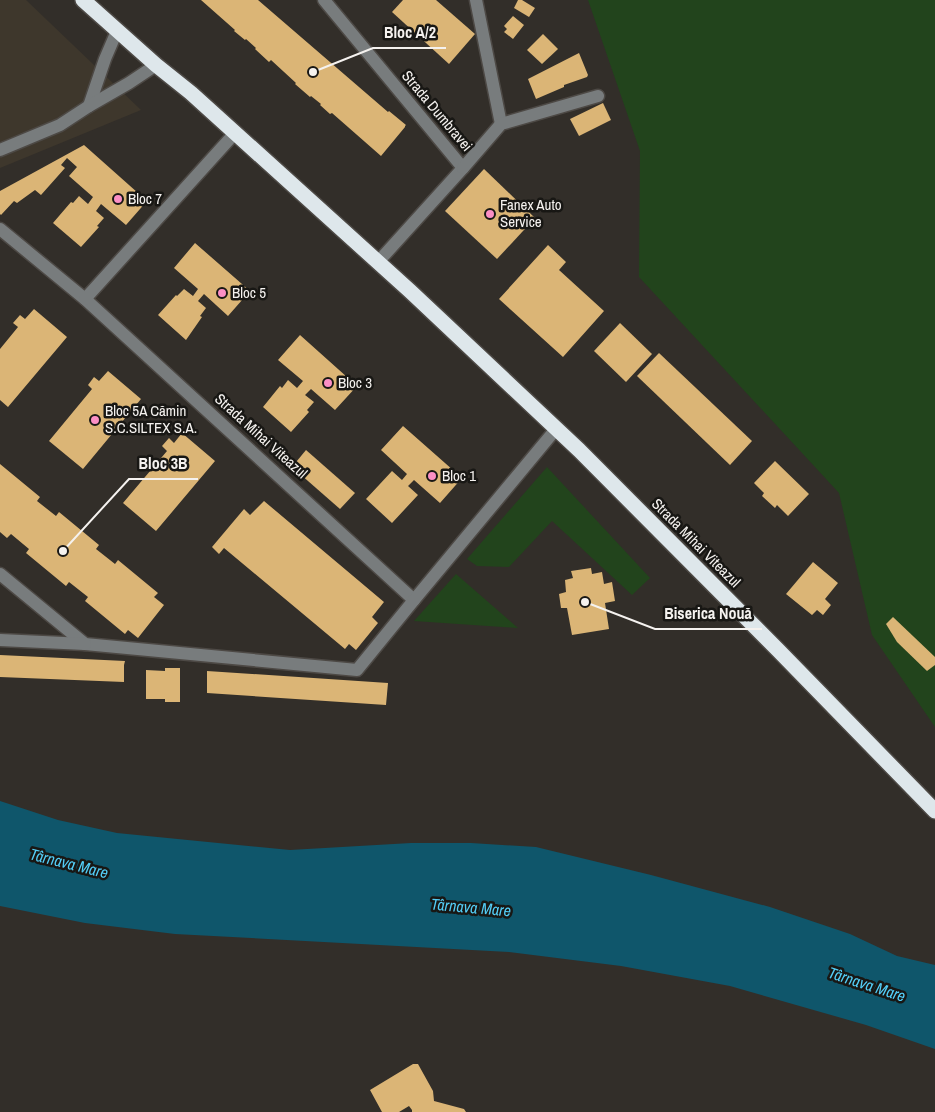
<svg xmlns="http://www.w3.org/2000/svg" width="935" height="1112" font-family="'Archivo Narrow',sans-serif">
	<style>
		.built { fill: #3e372c }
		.green { fill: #22441c }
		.water { fill: #0f566b }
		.building { fill: #dbb576 }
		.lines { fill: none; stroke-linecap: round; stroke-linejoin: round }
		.minor-casing { stroke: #4d4945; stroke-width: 15 }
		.highway-casing { stroke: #4d4945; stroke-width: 18 }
		.minor { stroke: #787c7d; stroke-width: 12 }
		.highway { stroke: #dee7eb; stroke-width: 15 }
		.poi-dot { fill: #fb8fc5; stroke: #181714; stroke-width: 2 }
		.labels { text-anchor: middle; stroke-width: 5; stroke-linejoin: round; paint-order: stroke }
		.street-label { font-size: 15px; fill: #f5f2ef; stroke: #181714 }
		.poi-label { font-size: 15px; fill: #f5f2ef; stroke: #181714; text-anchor: start }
		.water-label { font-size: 16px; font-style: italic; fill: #53cef7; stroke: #181714 }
		.leader { fill: none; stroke: #f5f2ef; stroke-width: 2 }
		.callout-dot { fill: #f5f2ef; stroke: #181714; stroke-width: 2 }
		.callout-label { font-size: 16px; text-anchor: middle; font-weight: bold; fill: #f5f2ef; stroke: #181714; stroke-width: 5; stroke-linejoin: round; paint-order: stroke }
	</style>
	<rect width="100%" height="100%" fill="#322e29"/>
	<path class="built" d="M 0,0 L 26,0 L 141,110 L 0,168 Z"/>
	<g class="green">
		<path d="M 588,0 L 935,0 L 935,727 L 872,635 L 839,493 L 639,277 L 640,151 Z"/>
		<path d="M 547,467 L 650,578 L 632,595 L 552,521 L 509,567 L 477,566 L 467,559 Z"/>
		<path d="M 456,574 L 518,628 L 414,621 Z"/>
	</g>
	<path class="water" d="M 0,801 L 58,820 L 117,833 L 290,850 L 411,843 L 471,843 L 536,847 L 651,875 L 770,907 L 850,934 L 897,956 L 935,965 L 935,1049 L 866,1025 L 730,986 L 621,966 L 509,952 L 175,934 L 85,923 L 0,906 Z"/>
	<g class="building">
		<path d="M 201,0 L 258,0 L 388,112 L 389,111 L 406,125 L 405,126 L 405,127 L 381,156 L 332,113 L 330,114 L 320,105 L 321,104 L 311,96 L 310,97 L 295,84 L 296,83 L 271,60 L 269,62 L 255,49 L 256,48 L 246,39 L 245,40 L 234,31 L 235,30 Z"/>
		<path d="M 403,0 L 436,0 L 475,34 L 449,64 L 392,12 Z"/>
		<path d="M 518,0 L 522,0 L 535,8 L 529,17 L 514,8 Z"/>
		<path d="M 513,16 L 524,25 L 513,39 L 504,32 L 507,29 L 504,26 Z"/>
		<path d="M 543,34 L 558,49 L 542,64 L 527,50 Z"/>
		<path d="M 579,53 L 588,75 L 587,77 L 564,85 L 564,87 L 536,99 L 528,79 Z"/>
		<path d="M 603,103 L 611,120 L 579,136 L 570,119 Z"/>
		<path d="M 84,145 L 147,201 L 126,225 L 101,204 L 96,211 L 104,218 L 97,226 L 99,227 L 81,247 L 53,223 L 71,202 L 73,203 L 79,196 L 88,204 L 93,197 L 69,176 L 77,167 L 67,158 L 61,165 L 65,168 L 41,195 L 35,190 L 17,203 L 14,201 L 1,215 L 0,214 L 0,191 Z"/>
		<path d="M 484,169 L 535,218 L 497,259 L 445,211 Z"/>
		<path d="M 195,243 L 250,291 L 228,316 L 204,294 L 198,301 L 206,308 L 200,316 L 202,317 L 186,340 L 158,315 L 176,295 L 177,296 L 184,289 L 193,296 L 198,289 L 174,268 Z"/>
		<path d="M 548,245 L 566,262 L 559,270 L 604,311 L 563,357 L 499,299 Z"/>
		<path d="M 34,309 L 67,337 L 8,407 L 0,400 L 0,349 L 18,327 L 13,323 L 20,315 L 25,319 Z"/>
		<path d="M 620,323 L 652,354 L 626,382 L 594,351 Z"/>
		<path d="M 300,335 L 357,386 L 335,410 L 311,389 L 305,395 L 314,402 L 307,410 L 309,412 L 291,432 L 263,407 L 280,386 L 282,388 L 288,380 L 297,388 L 303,381 L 278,360 Z"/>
		<path d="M 659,353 L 752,441 L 730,465 L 637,376 Z"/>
		<path d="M 108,371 L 141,399 L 83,469 L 49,441 L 92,389 L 88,385 L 94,377 L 99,381 Z"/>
		<path d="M 403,426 L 462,478 L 440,503 L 414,480 L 408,486 L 418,495 L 392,523 L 366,499 L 392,471 L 402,480 L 407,474 L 381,450 Z"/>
		<path d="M 182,433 L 215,461 L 156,531 L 123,503 L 167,451 L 162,446 L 169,438 L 174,443 Z"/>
		<path d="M 306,450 L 355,493 L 340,509 L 292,467 Z"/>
		<path d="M 775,461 L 809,494 L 788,516 L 777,505 L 775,508 L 762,496 L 764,493 L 754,483 Z"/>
		<path d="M 0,464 L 40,497 L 37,501 L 56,516 L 59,512 L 99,545 L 96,549 L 115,564 L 118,560 L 158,593 L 154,597 L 164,605 L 138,638 L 128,630 L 125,634 L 85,601 L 88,597 L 69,582 L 66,586 L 26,553 L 29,549 L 11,534 L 7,538 L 0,532 Z"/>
		<path d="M 264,501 L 384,602 L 372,617 L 378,623 L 356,650 L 349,644 L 345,649 L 224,548 L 219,554 L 212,547 L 244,509 L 250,515 Z"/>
		<path d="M 813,562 L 838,583 L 825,599 L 831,605 L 823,615 L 817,610 L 812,615 L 786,594 Z"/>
		<path d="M 591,568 L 592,574 L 602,572 L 604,584 L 612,582 L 615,601 L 605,603 L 609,629 L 572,635 L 567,608 L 561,608 L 559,594 L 566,592 L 565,580 L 573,578 L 571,571 Z"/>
		<path d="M 893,617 L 935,657 L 935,665 L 927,671 L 897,642 L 886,624 Z"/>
		<path d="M 0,655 L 125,661 L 124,665 L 124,682 L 0,677 Z"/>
		<path d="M 165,668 L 180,668 L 180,702 L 165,702 L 165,699 L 146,699 L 146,670 L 165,671 Z"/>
		<path d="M 207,671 L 388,683 L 386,705 L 207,693 Z"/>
		<path d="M 413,1064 L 418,1064 L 433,1091 L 434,1101 L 464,1109 L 466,1112 L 412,1112 L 412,1110 L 409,1106 L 399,1112 L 382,1112 L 370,1090 Z"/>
	</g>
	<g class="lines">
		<g class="minor-casing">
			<g id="minor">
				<path d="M 324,0 L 463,168 L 378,262"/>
				<path d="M 476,0 L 501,124"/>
				<path d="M 89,106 L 105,59 L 117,31"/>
				<path d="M 0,150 L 60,125 L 89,106 L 129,83 L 156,65"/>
				<path d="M 463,168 L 501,124 L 598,96"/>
				<path d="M 0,229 L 85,299 L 414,600"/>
				<path d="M 85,299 L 235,133"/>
				<path d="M 0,574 L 85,644 L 357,670 L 414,600 L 556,429"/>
				<path d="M 0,640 L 85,644"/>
			</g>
		</g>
		<g class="highway-casing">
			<path id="highway" d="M 83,0 L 156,65 L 191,93 L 410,291 L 579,450 L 778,650 L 935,811"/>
		</g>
		<use href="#minor" class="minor"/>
		<use href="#highway" class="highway"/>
	</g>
	<g class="poi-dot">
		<circle cx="118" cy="199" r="5"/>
		<circle cx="490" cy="214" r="5"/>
		<circle cx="222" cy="293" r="5"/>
		<circle cx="328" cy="383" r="5"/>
		<circle cx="95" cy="420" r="5"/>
		<circle cx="432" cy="476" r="5"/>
	</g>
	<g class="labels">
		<g class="street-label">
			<text transform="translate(437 111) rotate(50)" y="5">Strada Dumbravei</text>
			<text transform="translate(261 436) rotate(42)" y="5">Strada Mihai Viteazul</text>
			<text transform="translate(696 543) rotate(45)" y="5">Strada Mihai Viteazul</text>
		</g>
		<g class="poi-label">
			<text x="128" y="204">Bloc 7</text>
			<text x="500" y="210">Fanex Auto<tspan x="500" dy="17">Service</tspan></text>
			<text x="232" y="298">Bloc 5</text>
			<text x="338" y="388">Bloc 3</text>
			<text x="105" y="416">Bloc 5A Cămin<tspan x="105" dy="17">S.C.SILTEX S.A.</tspan></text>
			<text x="442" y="481">Bloc 1</text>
		</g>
		<g class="water-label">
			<text transform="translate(69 863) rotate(14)" y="6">Târnava Mare</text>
			<text transform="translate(471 907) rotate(5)" y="6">Târnava Mare</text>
			<text transform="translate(867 984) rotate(18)" y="6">Târnava Mare</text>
		</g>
	</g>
	<path class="leader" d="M313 72L373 48H446M63 551L129 479H198M585 602L655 629H762"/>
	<g class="callout-dot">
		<circle cx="313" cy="72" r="5"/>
		<circle cx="63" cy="551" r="5"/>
		<circle cx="585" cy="602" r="5"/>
	</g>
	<g class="callout-label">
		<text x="410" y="38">Bloc A/2</text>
		<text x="163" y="469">Bloc 3B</text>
		<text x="708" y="619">Biserica Nouă</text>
	</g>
</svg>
